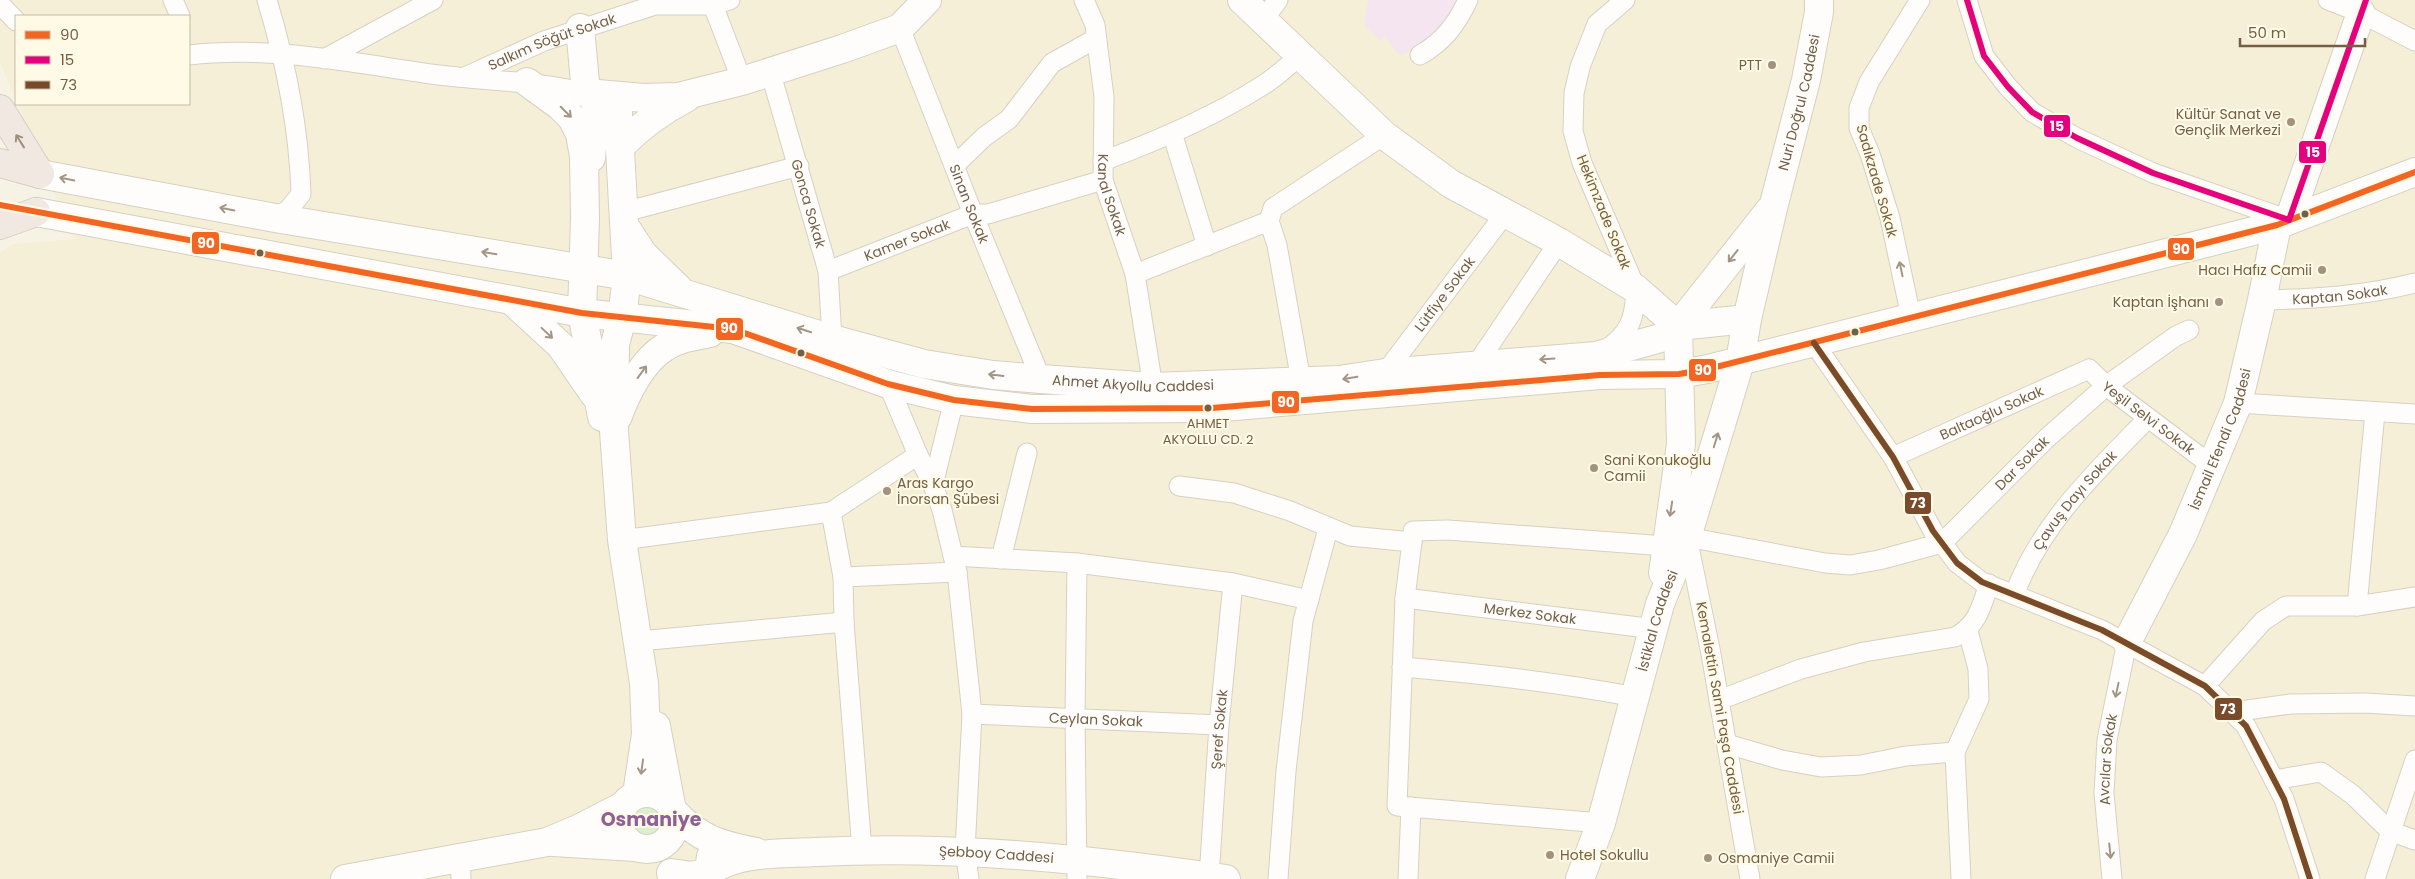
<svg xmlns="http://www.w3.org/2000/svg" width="2415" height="879" font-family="Poppins,sans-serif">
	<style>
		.residential { fill: #f6efd7 }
		.education { fill: #f5e5f0 }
		.green { fill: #dcefce }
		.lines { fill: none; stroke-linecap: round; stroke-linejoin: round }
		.street-casing { stroke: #d7d0c3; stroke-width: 21 }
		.secondary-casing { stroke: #d6d0c2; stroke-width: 30 }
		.highway-casing { stroke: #d5cfc2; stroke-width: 30 }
		.street { stroke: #fefdfb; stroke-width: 19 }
		.secondary { stroke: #fefdfb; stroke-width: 28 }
		.highway { stroke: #f1e9e1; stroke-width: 28 }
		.bus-1-casing { stroke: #fffae5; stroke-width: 10 }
		.bus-2-casing { stroke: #fffae5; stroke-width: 10 }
		.bus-3-casing { stroke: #fffae5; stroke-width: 10 }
		.bus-1 { stroke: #f26522; stroke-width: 6 }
		.bus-2 { stroke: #e5007d; stroke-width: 6 }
		.bus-3 { stroke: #7a4b2a; stroke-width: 6 }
		.oneway { stroke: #a49685 }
		.oneway2 { stroke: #a08f7c }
		.poi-dot { fill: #a2937d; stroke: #fffae5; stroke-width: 2 }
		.bus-dot { fill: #745f45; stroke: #fffae5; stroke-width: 2 }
		.labels { text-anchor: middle; stroke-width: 4; stroke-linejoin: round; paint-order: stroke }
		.bus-label { font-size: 13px; fill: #745f45; stroke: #fffae5 }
		.street-label { font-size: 14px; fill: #745f45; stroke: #fffae5 }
		.poi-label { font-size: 14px; fill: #745f45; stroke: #fffae5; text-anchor: end }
		.district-label { font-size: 19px; font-weight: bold; fill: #905f98; stroke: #fffae5 }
		.line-badge { stroke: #fffae5; stroke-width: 2 }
		.badge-label { font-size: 14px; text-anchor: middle; font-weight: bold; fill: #fff }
	</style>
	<rect width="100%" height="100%" fill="#f6f3e5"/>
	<path class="residential" d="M 0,0 L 2415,0 L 2415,879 L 0,879 L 0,253 L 12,244 L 74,239 L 17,104 L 189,104 L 189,16 L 16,16 L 16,101 L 0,62 Z"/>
	<path class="education" d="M 1368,0 L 1457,0 L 1445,20 L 1424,41 L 1400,56 L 1385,37 L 1380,40 L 1364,25 Z"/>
	<circle class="green" cx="647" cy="822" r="19"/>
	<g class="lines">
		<g class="street-casing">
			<g id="street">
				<path d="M 173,0 L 180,16"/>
				<path d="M 267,0 C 286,63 299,128 301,194 L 289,209 L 275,218"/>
				<path id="s1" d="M 1084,0 L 1095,25 L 1104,97 L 1103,180 L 1135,274 L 1153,387"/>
				<path d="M 1967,0 L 1984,56 L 2008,87 L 2032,112 L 2077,138 L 2153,173 L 2289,220"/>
				<path d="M 2328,0 L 2361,13 L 2415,41"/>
				<path d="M 0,4 L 16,21"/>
				<path d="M 713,5 L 742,81"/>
				<path d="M 1263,20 L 1278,0"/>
				<path id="s2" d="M 900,28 L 973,214 L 1041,379"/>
				<path d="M 189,55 C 270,45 358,64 439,75 C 488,81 538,81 586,93"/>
				<path d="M 1420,55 C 1444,41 1456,25 1468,0"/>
				<path d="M 324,59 L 433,0"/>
				<path id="s3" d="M 770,71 L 828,271 L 832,339"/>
				<path id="s4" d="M 465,77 L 544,41 L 655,5 L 713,5 L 730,0"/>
				<path d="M 1172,133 L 1207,246"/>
				<path d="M 1103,161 C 1157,141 1211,118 1260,87 C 1274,79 1287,66 1300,56"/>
				<path d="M 955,165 L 984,137 L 1009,119 L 1052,63 L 1095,39"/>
				<path d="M 624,212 L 799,166"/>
				<path id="s5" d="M 828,271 L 973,214 L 988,214 L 1103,180"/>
				<path d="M 1135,274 L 1269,221"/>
				<path id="s6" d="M 2262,300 C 2315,299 2364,296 2415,283"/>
				<path d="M 1911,317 L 1890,218 L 1870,154 L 1859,128 L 1859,108 L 1869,82 L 1920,0"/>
				<path d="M 1814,343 L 1893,457 L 1933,531 L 1957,563 L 1982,582 L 2102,630 L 2205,686 L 2246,726 L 2284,799 L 2310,879"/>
				<path d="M 1605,350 C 1630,334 1635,318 1636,289 L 1582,163 L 1573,131 L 1574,93 L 1580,67 L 1597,24 L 1625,0"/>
				<path d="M 1476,365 L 1559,242"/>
				<path id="s7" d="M 1385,373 L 1504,215"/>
				<path d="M 1301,381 L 1277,245 L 1269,221 L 1273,208 L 1384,135"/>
				<path d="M 888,384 L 918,455 L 933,485 L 942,510 L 957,572 L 972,714 L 965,851 L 969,879"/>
				<path d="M 2238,403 L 2415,414"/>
				<path id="s8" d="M 1893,457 L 2089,369 L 2106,386 L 2211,465"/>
				<path d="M 933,485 L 954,400"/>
				<path d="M 1179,486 L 1234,493 L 1290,511 L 1350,536 L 1412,542 L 1405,598 L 1397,806 L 1601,823"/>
				<path d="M 831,512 L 843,577 L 844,622 L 862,850"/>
				<path d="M 622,540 L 831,512 L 918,455"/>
				<path d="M 1412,542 L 1413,531 L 1448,530 L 1666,546"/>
				<path d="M 953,556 L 1077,563 L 1233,583 L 1309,600"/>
				<path d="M 1001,559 L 1027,453"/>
				<path d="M 1077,563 L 1075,718 L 1077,879"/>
				<path d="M 843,577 L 957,572"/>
				<path id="s9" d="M 2015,593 C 2041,523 2097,471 2148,418"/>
				<path id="s10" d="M 1405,598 L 1655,629"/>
				<path d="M 2357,606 L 2375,412"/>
				<path d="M 639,641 L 844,622"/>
				<path d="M 1402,667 C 1481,674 1558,682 1635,697"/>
				<path d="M 2205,686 L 2263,621 L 2286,606 L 2357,606 L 2415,597"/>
				<path d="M 1719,700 L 1801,669 L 1864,652 L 1955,637 C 1978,625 1981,607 1989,584"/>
				<path d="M 2233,712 L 2290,704 L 2365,703 L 2415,706"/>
				<path id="s11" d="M 972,714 L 1219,725"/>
				<path d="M 1727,744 L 1782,760 L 1821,767 L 1861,765 L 1906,756 L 1955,752"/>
				<path d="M 2274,780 L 2321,772 L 2353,795 L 2390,831 L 2415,840"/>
				<path d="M 460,858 L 461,879"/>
				<path id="s12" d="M 1209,877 L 1219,725 L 1233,583"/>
				<path d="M 1278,879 L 1286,771 L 1303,621 L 1328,529"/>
				<path d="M 1408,879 L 1411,807"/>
				<path id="s13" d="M 1750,879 L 1711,654 L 1687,537 L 1825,563 L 1850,565 L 1879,560 L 1942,543 L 2047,438 L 2106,386 L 2176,336 L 2189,330"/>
				<path d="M 1961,879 L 1955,752 L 1979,699 L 1978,669 L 1968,631"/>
				<path id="s14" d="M 2112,879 L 2104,793 L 2107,740 L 2127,642"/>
				<path d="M 2375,879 L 2415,760"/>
			</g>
		</g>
		<g class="secondary-casing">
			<g id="secondary">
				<path d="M 1242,0 L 1384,135 L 1451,184 L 1559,242 L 1636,289 L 1678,326 L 1681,444 L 1663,573"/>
				<path d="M 580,28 L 586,93 L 644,98 L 678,97 L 742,81 L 842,49 L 900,28 L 927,0"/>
				<path d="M 527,82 L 560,106 L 572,118 L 580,134 L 584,156 L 585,218 L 582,313 L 602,417"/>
				<path d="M 617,96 L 627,276 L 622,318 L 615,344 L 614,431 L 622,540 L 644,683 L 646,734 L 637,794"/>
				<path d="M 621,146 C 641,125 661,111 686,98"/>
				<path d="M 591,158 L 597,94"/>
				<path id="s15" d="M 40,174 L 275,218 L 627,276 L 832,339 L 924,364 L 993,375 L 1041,379 L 1153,387 L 1339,380 L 1385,373 L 1596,356 L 1664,337 L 1678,326 L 1747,319"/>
				<path d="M 36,212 L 582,313 L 733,329 L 888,384 L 954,400 L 1032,409 L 1212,408 L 1600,375 L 1679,374 L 1708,369 L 2277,225 L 2415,172"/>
				<path d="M 2289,220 L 2361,13"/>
				<path d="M 626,228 L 643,254 L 678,288"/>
				<path d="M 511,300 L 561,346 L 594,394"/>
				<path d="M 1678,326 L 1769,211"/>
				<path d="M 618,416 C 626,393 643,360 665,347 C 679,338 694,336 710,333"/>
				<path id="s16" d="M 2127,642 L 2183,534 L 2238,403 L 2262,300 L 2277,225"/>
				<path d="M 656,726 L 671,805"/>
				<circle cx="647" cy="821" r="28"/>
				<path d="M 675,813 C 700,840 722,845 756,852"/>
				<path d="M 553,842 L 635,847"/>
				<path d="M 671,873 L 692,876 L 709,872 L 711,856"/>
				<path d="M 345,879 L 547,842 L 578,829 L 623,806"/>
				<path id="s17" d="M 710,879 L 709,872 C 738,851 781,854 815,852 C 952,845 1090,859 1226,879"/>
				<path id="s18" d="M 1580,879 L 1601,823 L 1660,604 L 1687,537 L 1740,362 L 1747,319 L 1774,204 L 1806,80 L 1819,12 L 1819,0"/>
			</g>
		</g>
		<g class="highway-casing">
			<g id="highway">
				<path d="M 0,109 L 40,174"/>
				<path d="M 0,163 L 40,174"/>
				<path d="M 0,225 L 36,212"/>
			</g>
		</g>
		<use href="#street" class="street"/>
		<use href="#secondary" class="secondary"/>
		<use href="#highway" class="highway"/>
		<g class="bus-1-casing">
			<path id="bus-1" d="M 0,205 L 582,313 L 733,329 L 888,384 L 954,400 L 1032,409 L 1212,408 L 1600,375 L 1679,374 L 1708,369 L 2277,225 L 2415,172"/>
		</g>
		<g class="bus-2-casing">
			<path id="bus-2" d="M 1967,0 L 1984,56 L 2008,87 L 2032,112 L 2077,138 L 2153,173 L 2289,220 L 2366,0"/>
		</g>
		<g class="bus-3-casing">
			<path id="bus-3" d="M 1814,343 L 1893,457 L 1933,531 L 1957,563 L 1982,582 L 2102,630 L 2205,686 L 2246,726 L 2284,799 L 2310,879"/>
		</g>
		<use href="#bus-1" class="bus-1"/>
		<use href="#bus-2" class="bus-2"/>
		<use href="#bus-3" class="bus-3"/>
	</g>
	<defs><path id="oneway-shaft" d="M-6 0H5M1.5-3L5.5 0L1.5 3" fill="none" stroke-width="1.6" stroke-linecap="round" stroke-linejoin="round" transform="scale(1.25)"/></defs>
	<g class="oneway">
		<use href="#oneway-shaft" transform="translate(566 112) rotate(45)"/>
		<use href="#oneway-shaft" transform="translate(67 179) rotate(-169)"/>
		<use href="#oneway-shaft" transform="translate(227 209) rotate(-169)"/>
		<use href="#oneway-shaft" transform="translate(489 253) rotate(-171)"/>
		<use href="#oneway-shaft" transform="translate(1733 256) rotate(128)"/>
		<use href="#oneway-shaft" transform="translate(1901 269) rotate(-102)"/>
		<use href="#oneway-shaft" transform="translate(804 330) rotate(-162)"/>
		<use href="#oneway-shaft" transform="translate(547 333) rotate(43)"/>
		<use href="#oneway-shaft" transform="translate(1547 359) rotate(176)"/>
		<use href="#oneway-shaft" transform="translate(642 372) rotate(-54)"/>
		<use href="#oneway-shaft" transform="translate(996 375) rotate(-173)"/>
		<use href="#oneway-shaft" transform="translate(1350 378) rotate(171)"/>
		<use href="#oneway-shaft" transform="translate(1716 440) rotate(-73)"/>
		<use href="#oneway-shaft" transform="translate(1671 509) rotate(99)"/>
		<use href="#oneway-shaft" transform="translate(2117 690) rotate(102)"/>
		<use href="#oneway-shaft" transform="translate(642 767) rotate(98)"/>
		<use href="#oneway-shaft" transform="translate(2110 851) rotate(84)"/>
	</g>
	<use class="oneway2" href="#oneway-shaft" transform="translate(20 141) rotate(-122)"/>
	<g class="poi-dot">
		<circle cx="1772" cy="65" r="5"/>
		<circle cx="2291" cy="122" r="5"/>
		<circle cx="2322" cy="270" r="5"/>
		<circle cx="2219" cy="302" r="5"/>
		<circle cx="1594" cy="468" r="5"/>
		<circle cx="887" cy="491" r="5"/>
		<circle cx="1550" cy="855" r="5"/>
		<circle cx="1708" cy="858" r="5"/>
	</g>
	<g class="bus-dot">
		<circle cx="2305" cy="214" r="4.5"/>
		<circle cx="260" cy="253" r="4.5"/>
		<circle cx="1855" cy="332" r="4.5"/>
		<circle cx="801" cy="353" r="4.5"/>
		<circle cx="1208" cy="408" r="4.5"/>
	</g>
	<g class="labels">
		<g class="bus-label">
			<text x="1208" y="428">AHMET<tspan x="1208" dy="16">AKYOLLU CD. 2</tspan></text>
		</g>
		<g class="street-label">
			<text dy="5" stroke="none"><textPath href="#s4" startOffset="94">Salkım Söğüt Sokak</textPath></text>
			<text dy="5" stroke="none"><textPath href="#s18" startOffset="808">Nuri Doğrul Caddesi</textPath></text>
			<text transform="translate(1877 181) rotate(74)" y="5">Sadıkzade Sokak</text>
			<text dy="5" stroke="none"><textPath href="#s1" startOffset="199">Kanal Sokak</textPath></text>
			<text dy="5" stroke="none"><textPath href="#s3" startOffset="138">Gonca Sokak</textPath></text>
			<text dy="5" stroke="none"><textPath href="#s2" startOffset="189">Sinan Sokak</textPath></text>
			<text transform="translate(1604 212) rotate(68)" y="5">Hekimzade Sokak</text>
			<text dy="5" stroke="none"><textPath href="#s5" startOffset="85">Kamer Sokak</textPath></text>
			<text dy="5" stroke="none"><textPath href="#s7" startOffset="99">Lütfiye Sokak</textPath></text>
			<text dy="5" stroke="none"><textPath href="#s6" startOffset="78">Kaptan Sokak</textPath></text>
			<text dy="5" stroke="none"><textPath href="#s15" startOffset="1116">Ahmet Akyollu Caddesi</textPath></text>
			<text dy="5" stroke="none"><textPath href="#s8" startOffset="108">Baltaoğlu Sokak</textPath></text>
			<text dy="5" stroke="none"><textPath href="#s8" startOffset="292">Yeşil Selvi Sokak</textPath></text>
			<text dy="5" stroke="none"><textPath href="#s16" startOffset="224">İsmail Efendi Caddesi</textPath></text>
			<text dy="5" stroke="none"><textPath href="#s13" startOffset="721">Dar Sokak</textPath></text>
			<text dy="5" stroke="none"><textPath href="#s9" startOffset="111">Çavuş Dayı Sokak</textPath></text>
			<text dy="5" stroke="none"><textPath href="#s10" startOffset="126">Merkez Sokak</textPath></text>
			<text dy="5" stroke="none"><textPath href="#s18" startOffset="270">İstiklal Caddesi</textPath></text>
			<text transform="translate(1720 708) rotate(80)" y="5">Kemalettin Sami Paşa Caddesi</text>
			<text dy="5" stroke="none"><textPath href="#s11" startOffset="124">Ceylan Sokak</textPath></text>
			<text dy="5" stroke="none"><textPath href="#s12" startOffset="148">Şeref Sokak</textPath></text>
			<text dy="5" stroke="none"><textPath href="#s14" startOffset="120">Avcılar Sokak</textPath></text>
			<text dy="5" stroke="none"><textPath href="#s17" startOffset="298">Şebboy Caddesi</textPath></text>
		</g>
		<g class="poi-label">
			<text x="1762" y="70">PTT</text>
			<text x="2281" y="119">Kültür Sanat ve<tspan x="2281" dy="16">Gençlik Merkezi</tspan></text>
			<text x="2312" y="275">Hacı Hafız Camii</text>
			<text x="2209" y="307">Kaptan İşhanı</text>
			<text x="1604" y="465" text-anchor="start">Sani Konukoğlu<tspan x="1604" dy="16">Camii</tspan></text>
			<text x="897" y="488" text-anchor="start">Aras Kargo<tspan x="897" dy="16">İnorsan Şübesi</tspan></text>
			<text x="1560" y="860" text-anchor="start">Hotel Sokullu</text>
			<text x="1718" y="863" text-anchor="start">Osmaniye Camii</text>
		</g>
		<g class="district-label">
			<text x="651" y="826">Osmaniye</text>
		</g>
	</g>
	<g class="line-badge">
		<rect x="2043" y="114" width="28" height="24" rx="5" fill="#e5007d"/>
		<rect x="2298" y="140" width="29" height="24" rx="5" fill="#e5007d"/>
		<rect x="191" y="231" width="29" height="24" rx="5" fill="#f26522"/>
		<rect x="2167" y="237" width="28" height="24" rx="5" fill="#f26522"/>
		<rect x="715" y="317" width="29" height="24" rx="5" fill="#f26522"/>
		<rect x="1688" y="358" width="29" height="24" rx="5" fill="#f26522"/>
		<rect x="1271" y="390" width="29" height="24" rx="5" fill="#f26522"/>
		<rect x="1904" y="491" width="28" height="24" rx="5" fill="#7a4b2a"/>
		<rect x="2214" y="697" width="29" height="24" rx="5" fill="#7a4b2a"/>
	</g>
	<g class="badge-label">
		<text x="2057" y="131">15</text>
		<text x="2313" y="157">15</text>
		<text x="206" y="248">90</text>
		<text x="2181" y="254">90</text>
		<text x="729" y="333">90</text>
		<text x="1703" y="375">90</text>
		<text x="1286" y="407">90</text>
		<text x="1918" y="508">73</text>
		<text x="2228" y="714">73</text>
	</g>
	<rect x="15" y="15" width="175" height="90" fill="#fffae5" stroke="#c7bca5"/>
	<rect x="25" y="31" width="25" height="8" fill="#f26522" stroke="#c7bca5"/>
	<text x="60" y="40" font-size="15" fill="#745f45">90</text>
	<rect x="25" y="56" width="25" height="8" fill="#e5007d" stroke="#c7bca5"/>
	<text x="60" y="65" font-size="15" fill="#745f45">15</text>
	<rect x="25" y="81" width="25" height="8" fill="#7a4b2a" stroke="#c7bca5"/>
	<text x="60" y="90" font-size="15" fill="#745f45">73</text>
	<path d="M2240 38v8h125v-8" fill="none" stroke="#745f45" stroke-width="2.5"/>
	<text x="2248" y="38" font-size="15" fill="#745f45" stroke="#fffae5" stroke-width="4" paint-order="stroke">50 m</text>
</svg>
